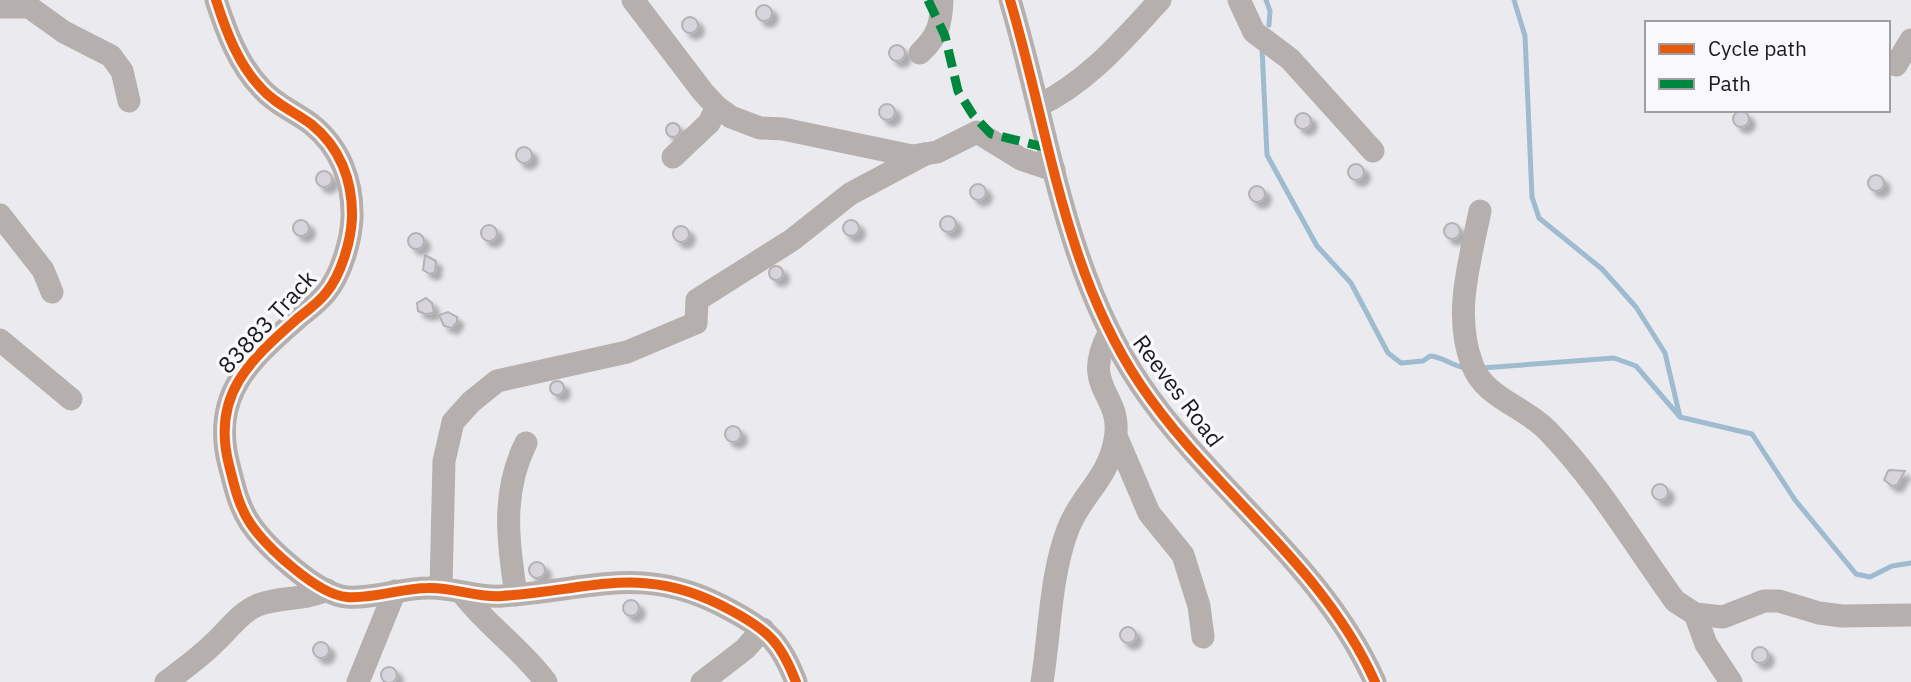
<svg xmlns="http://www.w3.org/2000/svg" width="1911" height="682" font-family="'IBM Plex Sans',sans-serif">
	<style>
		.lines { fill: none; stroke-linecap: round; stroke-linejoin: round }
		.stream { stroke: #9fbbcf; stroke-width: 5 }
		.building { fill: #d8d4dd; stroke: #b2b1b4; stroke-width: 2; filter: url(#shadow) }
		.minor { stroke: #b5b0ad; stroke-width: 23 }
		.quiet { stroke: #00873e; stroke-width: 9; stroke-dasharray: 18 9; stroke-linecap: butt }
		.cycleway-casing { stroke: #f8f8fd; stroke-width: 15 }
		.cycleway { stroke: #e8590c; stroke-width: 10 }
		.labels { text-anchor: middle; stroke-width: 7; stroke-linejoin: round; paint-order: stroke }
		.street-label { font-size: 23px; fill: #1a1a1c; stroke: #f8f8fd }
	</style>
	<defs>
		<filter id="shadow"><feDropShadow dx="6" dy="6" stdDeviation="2" flood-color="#0004"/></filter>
	</defs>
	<rect width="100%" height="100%" fill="#ebebef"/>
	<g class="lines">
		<g class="stream">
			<path d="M 1266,0 L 1270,11 L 1269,25"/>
			<path d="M 1514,0 L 1525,36 L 1532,197 L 1539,218 L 1602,269 L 1636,307 L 1665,353 L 1680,417"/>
			<path d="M 1262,48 L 1267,155 L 1317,246 L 1351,283 L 1388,353 L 1401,363 L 1423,361 L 1430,356 C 1444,357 1451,366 1466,368"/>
			<path d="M 1482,368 L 1614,358 L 1636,366 L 1680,417 L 1752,434 L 1795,500 L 1856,574 L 1870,577 L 1892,566 L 1911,563"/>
		</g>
	</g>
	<g class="building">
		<circle cx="764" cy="13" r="8"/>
		<circle cx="690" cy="25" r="8"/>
		<circle cx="897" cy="53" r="8"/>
		<circle cx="887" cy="112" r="8"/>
		<circle cx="1741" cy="119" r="8"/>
		<circle cx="1303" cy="121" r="8"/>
		<circle cx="673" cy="130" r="7"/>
		<circle cx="524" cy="155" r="8"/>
		<circle cx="1356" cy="172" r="8"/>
		<circle cx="324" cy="179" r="8"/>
		<circle cx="1876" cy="183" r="8"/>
		<circle cx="978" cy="192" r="8"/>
		<circle cx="1257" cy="194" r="8"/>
		<circle cx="948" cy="224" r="8"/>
		<circle cx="851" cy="228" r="8"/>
		<circle cx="301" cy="228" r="8"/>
		<circle cx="1452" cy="231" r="8"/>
		<circle cx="489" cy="233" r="8"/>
		<circle cx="681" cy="234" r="8"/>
		<circle cx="416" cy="241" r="8"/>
		<path d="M 425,255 L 436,261 L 435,272 L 430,274 L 423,270 Z"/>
		<circle cx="776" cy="273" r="7"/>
		<path d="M 426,298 L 432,303 L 434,313 L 425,314 L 418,311 L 417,303 Z"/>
		<path d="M 448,312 L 457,317 L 457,322 L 452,328 L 444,326 L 439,315 Z"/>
		<circle cx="557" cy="388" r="7"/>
		<circle cx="733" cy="434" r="8"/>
		<path d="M 1888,471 L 1890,470 L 1905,471 L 1897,485 L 1892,486 L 1884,480 Z"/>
		<circle cx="1660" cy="492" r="8"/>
		<circle cx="537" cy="570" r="8"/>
		<circle cx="631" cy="608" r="8"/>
		<circle cx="1128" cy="635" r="8"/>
		<circle cx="321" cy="650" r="8"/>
		<circle cx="1760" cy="655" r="8"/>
		<circle cx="389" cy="675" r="8"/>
	</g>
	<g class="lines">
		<g class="minor">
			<path d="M 216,0 C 226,31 238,64 261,88 C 275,104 295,112 311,124 C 340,147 353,181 352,218 C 351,241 341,275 326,293 C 318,303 308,310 298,318 C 249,361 211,395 229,465 C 234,484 238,505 250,523 C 266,547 318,595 347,597 C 374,599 401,588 428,588 C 453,587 477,598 502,596 C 593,590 645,562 732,611 C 769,631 781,643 796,682"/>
			<path d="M 633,0 L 703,92 L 717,107 L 731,117 L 760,128 L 783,129 L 912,156 L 937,152 L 977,132 L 1021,159 L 1054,170"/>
			<path d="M 1010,0 C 1049,130 1063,269 1140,384 C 1211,490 1322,563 1375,682"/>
			<path d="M 1239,0 L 1254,32 L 1290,59 L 1373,151"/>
			<path d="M 0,7 L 29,7 L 64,32 L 111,56 L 122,71 L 129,101"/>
			<path d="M 920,53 C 938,36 941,25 942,0"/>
			<path d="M 1896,65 L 1911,40"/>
			<path d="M 1038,106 C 1089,81 1122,41 1160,0"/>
			<path d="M 673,157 L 709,123 L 717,107"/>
			<path d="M 1480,211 C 1470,261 1453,314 1472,364 C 1484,398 1524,406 1547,430 C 1597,481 1633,543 1675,601 L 1695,614 L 1706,644 L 1731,682"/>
			<path d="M 0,215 L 43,270 L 52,292"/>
			<path d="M 0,340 L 71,399"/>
			<path d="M 1116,436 L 1149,513 L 1183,555 L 1199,606 L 1203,637"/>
			<path d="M 441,588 L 444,461 L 453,422 L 471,402 L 497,381 L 627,352 L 696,323 L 697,300 L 792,240 L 850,194 L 925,154"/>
			<path d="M 462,593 C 488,627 520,647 546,682"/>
			<path d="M 516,595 C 508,543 501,492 526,443"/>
			<path d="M 1695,614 L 1723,617 L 1764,601 L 1779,601 L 1819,613 L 1842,616 L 1911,615"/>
			<path d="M 166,682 C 182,670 199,658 213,644 C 228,631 239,613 258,605 C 281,596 302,601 327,590"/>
			<path d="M 358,682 L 395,591"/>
			<path d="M 702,682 L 745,649 L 763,629"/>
			<path d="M 1042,682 C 1050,633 1050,576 1068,529 C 1081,495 1108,479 1115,440 C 1124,393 1079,390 1109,333"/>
		</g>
		<path class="quiet" d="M 928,0 L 945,36 L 958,91 L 973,115 L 991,134 L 1048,148"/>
		<g class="cycleway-casing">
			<g id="cycleway">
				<path d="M 216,0 C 226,31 238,64 261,88 C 275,104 295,112 311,124 C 340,147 353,181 352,218 C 351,241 341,275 326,293 C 318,303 308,310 298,318 C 249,361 211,395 229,465 C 234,484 238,505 250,523 C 266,547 318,595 347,597 C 374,599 401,588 428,588 C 453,587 477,598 502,596 C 593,590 645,562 732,611 C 769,631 781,643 796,682"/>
				<path d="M 1010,0 C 1049,130 1063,269 1140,384 C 1211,490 1322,563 1375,682"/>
			</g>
		</g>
		<use href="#cycleway" class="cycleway"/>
	</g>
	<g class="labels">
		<g class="street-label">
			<text transform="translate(267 322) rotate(-47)" y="8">83883 Track</text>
			<text transform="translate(1178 391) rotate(53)" y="8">Reeves Road</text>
		</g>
	</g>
	<rect x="1645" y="21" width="245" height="91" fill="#f8f8fd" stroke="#9f9fa3" stroke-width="2"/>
	<rect x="1659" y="44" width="35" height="10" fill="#e8590c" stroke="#9f9fa3" stroke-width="2"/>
	<text x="1708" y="56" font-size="21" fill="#1a1a1c">Cycle path</text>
	<rect x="1659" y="79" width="35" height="10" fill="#00873e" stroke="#9f9fa3" stroke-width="2"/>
	<text x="1708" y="91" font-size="21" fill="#1a1a1c">Path</text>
</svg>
